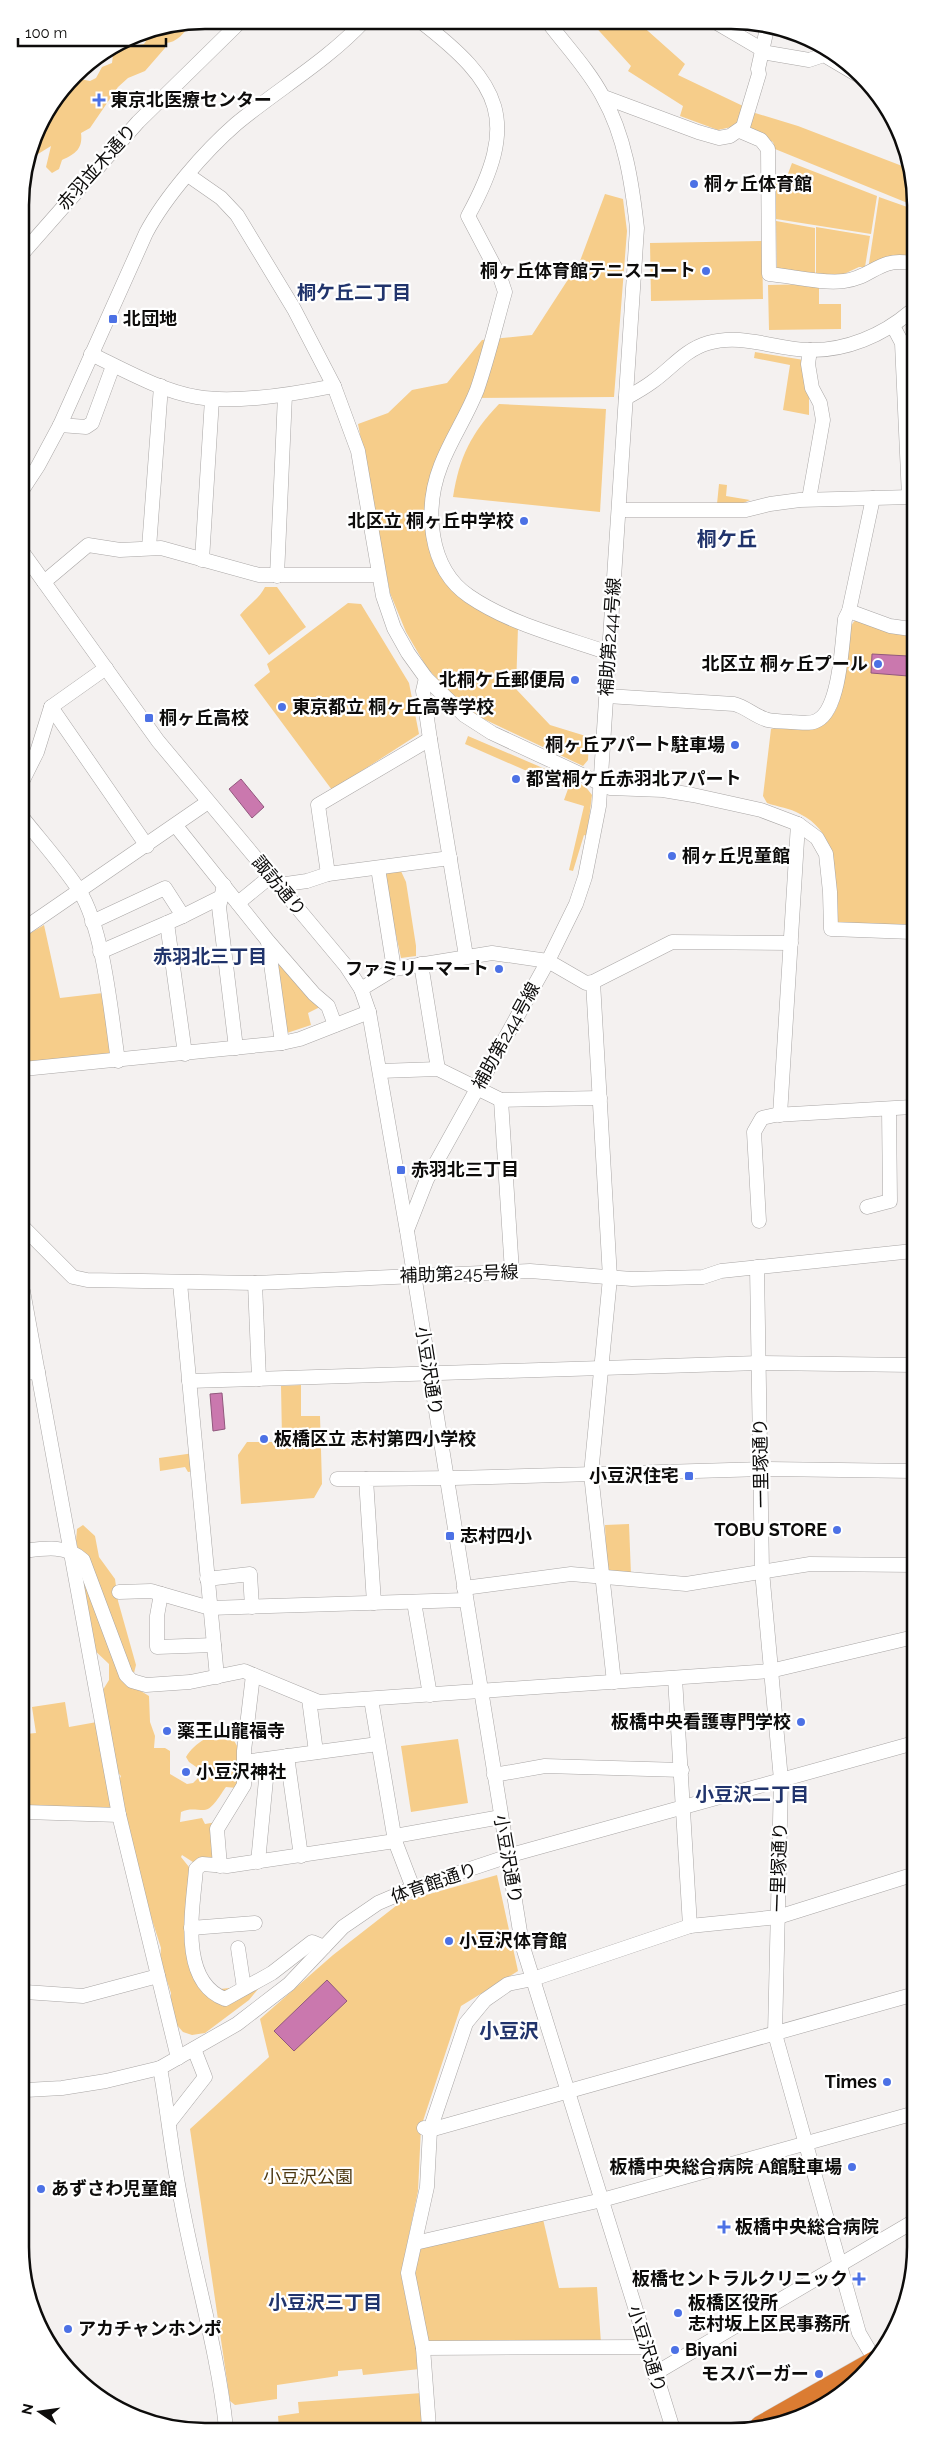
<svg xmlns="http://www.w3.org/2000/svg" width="936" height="2452" font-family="Raleway,'Noto Sans JP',sans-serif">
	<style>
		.green { fill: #f6cd8a }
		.water { fill: #ca78ae; stroke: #91587d }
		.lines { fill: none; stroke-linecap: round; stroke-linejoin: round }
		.minor-casing { stroke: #a9a6a5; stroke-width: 15 }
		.highway-casing { stroke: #cfcece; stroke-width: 21 }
		.minor { stroke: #fff; stroke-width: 14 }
		.highway { stroke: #db7c32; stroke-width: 20 }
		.poi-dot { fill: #4c71e5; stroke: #fff; stroke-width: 2 }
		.labels { text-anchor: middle; stroke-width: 4.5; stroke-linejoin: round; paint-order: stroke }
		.poi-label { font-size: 18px; font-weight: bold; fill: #0d0c0b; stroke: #fff; text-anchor: start }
		.street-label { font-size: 18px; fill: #0d0c0b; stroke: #fff }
		.park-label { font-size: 18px; fill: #4c3710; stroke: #fff }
		.neighbourhood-label { font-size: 19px; font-weight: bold; fill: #21346c; stroke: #fff }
		.quarter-label { font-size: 20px; font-weight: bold; fill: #21346c; stroke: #fff }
		.rim { fill: none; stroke: #0d0c0b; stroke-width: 2.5 }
	</style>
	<rect width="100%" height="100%" fill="#f4f1f0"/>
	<g class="green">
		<path d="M 591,22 L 639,23 L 685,64 L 678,75 L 743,106 L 736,126 L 718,130 L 680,116 L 683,106 L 628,71 L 631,66 Z"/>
		<path d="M 191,23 C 185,32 177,43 165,43 L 165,48 L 145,71 L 128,78 L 118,87 L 90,128 L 81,133 C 83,148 76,154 62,160 L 59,169 L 52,173 L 46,167 L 51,146 L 38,154 L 33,145 L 39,123 L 83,66 L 87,63 L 74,78 L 76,84 L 80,79 L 90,81 L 96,78 L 102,67 L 112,63 L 114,47 L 122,41 L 138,45 L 144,44 L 146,41 L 128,38 L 134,34 Z"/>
		<path d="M 752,112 L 798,126 L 910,169 L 910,204 L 775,149 L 773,142 L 747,128 Z"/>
		<path d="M 792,163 L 877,196 L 871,234 L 776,219 L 776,177 L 786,179 Z"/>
		<path d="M 605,194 L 623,199 L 627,231 L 614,397 L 468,398 L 433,473 L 424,514 L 431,557 L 447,585 L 483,611 L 518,627 L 516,689 L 550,725 L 589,737 L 588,760 L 583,766 L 467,711 L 427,668 L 406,632 L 390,593 L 358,424 L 388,413 L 412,390 L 447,383 L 482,340 L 532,335 L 580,261 Z"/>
		<path d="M 879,197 L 910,208 L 910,259 L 868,270 Z"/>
		<path d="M 776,221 L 815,228 L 815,277 L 777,272 Z"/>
		<path d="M 816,227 L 870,236 L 865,267 L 859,267 L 844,274 L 842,278 L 816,274 Z"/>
		<path d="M 762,241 L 763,299 L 651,301 L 650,243 Z"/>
		<path d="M 819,284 L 819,304 L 841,304 L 841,329 L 769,330 L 768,285 Z"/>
		<path d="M 755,352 L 804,360 L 809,397 L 809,415 L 783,410 L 790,365 L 754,358 Z"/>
		<path d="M 499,404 L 606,409 L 600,512 L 453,497 C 459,458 471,433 499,404 Z"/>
		<path d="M 719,484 L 727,485 L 726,496 L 750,500 L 741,504 L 717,504 Z"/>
		<path d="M 265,587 L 277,587 L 306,627 L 269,655 L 240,615 C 248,605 259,599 265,587 Z"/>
		<path d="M 348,603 L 361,604 L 409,683 L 419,734 L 332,790 L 254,685 L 270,672 L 267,664 Z"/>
		<path d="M 857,619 L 911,633 L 912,926 L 839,924 L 836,921 C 836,883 841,834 800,814 C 790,808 778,807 767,803 L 763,796 L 771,729 C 786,724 804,732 817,727 C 859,712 833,636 857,619 Z"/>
		<path d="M 468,736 L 585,786 L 592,795 L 587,836 L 584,835 L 573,871 L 569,870 L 584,806 L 564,800 L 568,789 L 465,744 Z"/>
		<path d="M 400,869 L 406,882 L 416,946 L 416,956 L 401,958 L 383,874 Z"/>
		<path d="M 44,925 L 60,998 L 103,993 L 111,1052 L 107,1056 L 23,1064 L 22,938 Z"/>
		<path d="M 279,963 L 320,1007 L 308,1013 L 311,1025 L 284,1034 L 275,964 Z"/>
		<path d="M 301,1385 L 301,1416 L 320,1416 L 322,1484 L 314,1498 L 241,1504 L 238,1455 L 247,1442 L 277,1442 L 282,1438 L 281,1386 Z"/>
		<path d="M 194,1453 L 196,1471 L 188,1472 L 185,1467 L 160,1471 L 159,1458 Z"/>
		<path d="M 629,1524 L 631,1575 L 611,1573 L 607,1570 L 605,1525 Z"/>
		<path d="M 83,1525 L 95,1536 L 99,1557 L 115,1579 L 118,1601 L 136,1665 L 131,1685 L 149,1696 L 150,1722 L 155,1736 L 154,1748 L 165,1748 L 170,1751 L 170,1774 L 187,1784 L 193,1783 L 202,1774 L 202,1771 L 189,1762 L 186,1757 C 194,1743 213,1732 229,1732 L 240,1751 L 237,1788 L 226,1787 C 221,1793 213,1810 204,1810 C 195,1810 190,1808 181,1812 L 180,1822 L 202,1818 L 205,1824 L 223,1821 L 220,1866 L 199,1866 L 182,1855 L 181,1857 L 193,1872 L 200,1983 L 220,1989 L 259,1985 L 259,1988 L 249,2000 L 205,2033 L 192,2035 L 183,2032 L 176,2024 L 171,2004 L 171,1993 L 160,1960 L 161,1948 L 146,1901 L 128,1831 L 129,1826 L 124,1819 L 119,1780 L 121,1776 L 117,1772 L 101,1693 L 109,1680 L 109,1664 L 91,1647 L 81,1589 L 83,1570 L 76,1541 L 77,1529 Z"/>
		<path d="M 65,1702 L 69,1727 L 97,1722 L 113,1804 L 109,1810 L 25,1806 L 25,1734 L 36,1733 L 32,1707 Z"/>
		<path d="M 458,1739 L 468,1803 L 411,1812 L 401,1746 Z"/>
		<path d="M 497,1875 L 518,1971 L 461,2006 L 421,2127 L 418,2191 L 401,2274 L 420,2369 L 363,2375 L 362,2369 L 338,2371 L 338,2376 L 277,2385 L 277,2399 L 235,2405 L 230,2401 L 190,2129 L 269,2057 L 260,2019 L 333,1955 L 401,1902 Z"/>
		<path d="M 543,2219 L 559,2288 L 597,2287 L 601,2343 L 434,2344 L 426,2340 L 413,2273 L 418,2249 Z"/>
		<path d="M 422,2393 L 425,2427 L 279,2428 L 278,2416 L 299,2413 L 298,2402 Z"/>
	</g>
	<g class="water">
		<path d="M 872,654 L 908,656 L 908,676 L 871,673 Z"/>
		<path d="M 241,779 L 264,807 L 252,818 L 229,789 Z"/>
		<path d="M 222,1393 L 225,1429 L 213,1431 L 210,1394 Z"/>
		<path d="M 327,1980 L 347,2001 L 294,2051 L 274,2031 Z"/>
	</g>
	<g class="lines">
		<g class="minor-casing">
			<g id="minor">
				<path d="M 420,21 C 502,84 520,121 468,216 L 500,277 L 505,292 C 496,324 488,358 477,390 C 467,416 451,439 441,465 C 424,508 428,568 469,596 C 510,624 563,637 609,653"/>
				<path d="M 717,23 L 768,53 L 809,60 L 824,55 L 868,81"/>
				<path d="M 604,97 L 698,132 L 719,138 L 730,136 L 743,127 L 759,74 L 758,69 L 768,24"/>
				<path d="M 740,131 L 761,140 L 768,149 L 769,274 C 792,276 822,284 844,281 C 872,278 879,257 910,263"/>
				<path d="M 188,175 L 221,198 L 237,215 L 294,309 L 334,386 L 358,451 L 383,596 L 394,628 L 408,653 L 426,678 L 464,715 L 492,733 L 610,788 L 663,790 L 693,795 L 761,810 L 798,824 L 817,838 L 826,854 L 830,892 L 831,929 L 912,932"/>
				<path d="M 21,255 L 138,122 L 242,20"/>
				<path d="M 893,326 L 902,343 L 909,497"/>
				<path d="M 91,354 C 124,370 161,391 197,397 C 237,404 294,394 334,386"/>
				<path d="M 626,398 C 635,393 644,388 652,382 C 671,369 684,350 708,343 C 742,333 774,349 809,350 C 846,351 883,335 910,312"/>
				<path d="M 60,425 L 86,427 L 92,423 L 113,366"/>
				<path d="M 21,492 L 38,466 L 60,425 L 146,233 C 165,197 205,151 236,124 C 278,89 327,61 364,21"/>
				<path d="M 809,499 L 823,420 L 820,403 L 812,388 L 808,364 L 810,350"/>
				<path d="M 619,510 L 746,510 L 770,504 L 800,500 L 911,497"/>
				<path d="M 149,548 L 161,386"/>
				<path d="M 21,550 L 158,741 L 346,966 L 361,989 L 369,1012 L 407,1231 L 522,1944 L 672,2426"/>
				<path d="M 202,560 L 212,399"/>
				<path d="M 277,576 L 285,395"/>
				<path d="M 44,582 L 88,545 L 120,550 L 161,548 L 259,575 L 379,575"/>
				<path d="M 849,611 L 890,626 L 911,629"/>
				<path d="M 426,678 L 423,691 L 430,739 L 466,956"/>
				<path d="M 607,696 L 734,704 C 746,707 753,715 765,719 C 772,722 783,721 791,722 C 800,722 810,725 818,720 C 840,708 842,643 845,619 L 849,611 L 873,498"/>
				<path d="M 51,707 L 147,846"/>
				<path d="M 22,782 L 37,752 L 51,707 L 106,668"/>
				<path d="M 22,817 C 41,841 62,864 79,890 C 104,930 111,1014 118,1061"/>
				<path d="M 176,826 L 268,941 L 314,994 L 328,1006 L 335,1025"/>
				<path d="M 378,868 L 394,969"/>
				<path d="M 328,874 L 318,805 L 430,739"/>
				<path d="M 224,885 L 219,907 L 236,1048"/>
				<path d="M 279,885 L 307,881 L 328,874 L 450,858"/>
				<path d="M 238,903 L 271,876"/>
				<path d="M 92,922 L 165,888 L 183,916"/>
				<path d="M 167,923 L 185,1054"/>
				<path d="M 22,930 L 208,802"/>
				<path d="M 268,942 L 282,1043"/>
				<path d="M 100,952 L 183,916 L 227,894"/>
				<path d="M 421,964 L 438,1069"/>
				<path d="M 593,982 L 610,1278 L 591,1474 L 614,1682"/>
				<path d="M 361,989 L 394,969 L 492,953 L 548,961 L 586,983 L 593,982 L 672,942 L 791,943"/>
				<path d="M 23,1069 L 282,1043 L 300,1039 L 369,1012"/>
				<path d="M 380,1071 L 438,1069 L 501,1100 L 600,1098"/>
				<path d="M 501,1100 L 512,1272"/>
				<path d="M 780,1115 L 798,824"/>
				<path d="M 867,1207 L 890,1201 L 889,1109"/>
				<path d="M 759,1221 L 754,1132 L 762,1118 L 775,1115 L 912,1107"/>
				<path d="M 23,1227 L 73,1277 L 87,1280 L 255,1283 L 530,1271 L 632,1279 L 703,1277 L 721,1271 L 913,1251"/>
				<path d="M 407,1230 L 427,1179 L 548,961 L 576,904 L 585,877 L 599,806 L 637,228 C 632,183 625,136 603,97 C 589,70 566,46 548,22"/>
				<path d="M 757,1267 L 762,1571 L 781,1780 L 775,2034 L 859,2333 L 876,2362"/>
				<path d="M 180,1283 L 217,1677"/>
				<path d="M 255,1283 L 259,1379"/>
				<path d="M 23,1291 L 119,1815 L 178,2058"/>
				<path d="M 24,1373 L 38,1372"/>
				<path d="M 189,1381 L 759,1363 L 913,1365"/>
				<path d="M 337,1479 L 366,1479"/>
				<path d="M 24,1551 C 46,1548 66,1545 83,1560 L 126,1675 L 132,1681 L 146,1685 L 190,1682 L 244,1671 L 319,1702 L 770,1671 L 914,1637"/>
				<path d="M 207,1579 L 250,1574 L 252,1607"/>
				<path d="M 464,1588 L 571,1574 L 686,1584 L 810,1564 L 914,1565"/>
				<path d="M 119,1592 L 151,1591 L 210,1608 L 465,1600"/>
				<path d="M 161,1594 L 157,1616 L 157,1647 L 214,1645"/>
				<path d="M 414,1602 L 430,1695"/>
				<path d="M 374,1603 L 366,1479 L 454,1478 L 768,1469 L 913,1471"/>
				<path d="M 675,1678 L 690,1926"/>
				<path d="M 309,1699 L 316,1752"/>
				<path d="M 371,1699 L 395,1841 L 413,1888"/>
				<path d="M 287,1756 L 301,1856"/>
				<path d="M 244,1762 L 378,1744"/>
				<path d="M 494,1775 L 545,1766 L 682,1770"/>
				<path d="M 25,1812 L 119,1815"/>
				<path d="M 395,1836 L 501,1817"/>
				<path d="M 258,1862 L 268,1759"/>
				<path d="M 220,1866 L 217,1829 L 244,1785 L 244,1751 L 253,1675"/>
				<path d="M 191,1928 L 255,1923"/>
				<path d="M 324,1947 L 312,1942 L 272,1973 L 225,1999 C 178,1981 193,1908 196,1869 L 202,1864 L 227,1866 L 395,1841"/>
				<path d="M 238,1948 L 244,1988"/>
				<path d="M 25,1992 L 83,1996 L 158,1976"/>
				<path d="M 160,2068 C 168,2112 172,2157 181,2200 C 195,2277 218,2351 226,2428"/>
				<path d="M 26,2090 L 62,2088 L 106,2081 L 160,2068 L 237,2024 L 289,1984 L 343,1927 L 378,1903 L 413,1888 L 518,1853 L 914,1743"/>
				<path d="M 169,2123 L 205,2077 L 194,2049"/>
				<path d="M 424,2128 L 430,2130 L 915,1994"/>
				<path d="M 415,2243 L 602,2200 L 915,2113"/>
				<path d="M 423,2348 L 647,2347"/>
				<path d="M 654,2374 L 916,2220"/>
				<path d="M 429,2427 L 423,2348 L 408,2273 L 427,2187 L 430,2130 L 466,2023 L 485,2000 L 508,1984 L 533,1979 L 690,1926 L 778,1917 L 915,1874"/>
			</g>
		</g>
		<g class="highway-casing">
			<path id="highway" d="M 760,2426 L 878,2359"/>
		</g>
		<use href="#minor" class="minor"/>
		<use href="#highway" class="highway"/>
	</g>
	<g class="poi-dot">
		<path d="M96.5 92.5h5v5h5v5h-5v5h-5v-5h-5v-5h5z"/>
		<circle cx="694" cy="184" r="5"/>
		<circle cx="706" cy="271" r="5"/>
		<rect x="108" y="314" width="10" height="10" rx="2.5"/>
		<circle cx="524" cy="521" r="5"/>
		<circle cx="878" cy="664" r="5"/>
		<circle cx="575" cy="680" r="5"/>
		<circle cx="282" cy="707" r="5"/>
		<rect x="144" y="713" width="10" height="10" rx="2.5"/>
		<circle cx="735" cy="745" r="5"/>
		<circle cx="516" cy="779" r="5"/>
		<circle cx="672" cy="856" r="5"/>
		<circle cx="499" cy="969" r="5"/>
		<rect x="396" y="1165" width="10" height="10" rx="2.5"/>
		<circle cx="264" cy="1439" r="5"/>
		<rect x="684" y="1471" width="10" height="10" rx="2.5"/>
		<circle cx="837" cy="1530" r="5"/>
		<rect x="445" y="1531" width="10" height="10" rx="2.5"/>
		<circle cx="801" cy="1722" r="5"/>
		<circle cx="167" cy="1731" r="5"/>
		<circle cx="186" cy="1772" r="5"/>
		<circle cx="449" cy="1941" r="5"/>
		<circle cx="887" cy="2082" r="5"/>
		<circle cx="852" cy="2167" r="5"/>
		<circle cx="41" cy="2189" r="5"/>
		<path d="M721.5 2219.5h5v5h5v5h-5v5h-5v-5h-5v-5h5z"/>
		<path d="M856.5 2271.5h5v5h5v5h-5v5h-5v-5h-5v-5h5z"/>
		<circle cx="678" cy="2313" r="5"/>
		<circle cx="68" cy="2329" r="5"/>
		<circle cx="675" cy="2350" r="5"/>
		<circle cx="819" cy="2374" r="5"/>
	</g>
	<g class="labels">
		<g class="poi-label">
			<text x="110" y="106">東京北医療センター</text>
			<text x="704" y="190">桐ヶ丘体育館</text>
			<text x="696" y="277" text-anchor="end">桐ヶ丘体育館テニスコート</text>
			<text x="123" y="325">北団地</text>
			<text x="514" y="527" text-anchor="end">北区立 桐ヶ丘中学校</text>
			<text x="868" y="670" text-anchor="end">北区立 桐ヶ丘プール</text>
			<text x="565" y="686" text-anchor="end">北桐ケ丘郵便局</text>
			<text x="292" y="713">東京都立 桐ヶ丘高等学校</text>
			<text x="159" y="724">桐ヶ丘高校</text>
			<text x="725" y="751" text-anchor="end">桐ヶ丘アパート駐車場</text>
			<text x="526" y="785">都営桐ケ丘赤羽北アパート</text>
			<text x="682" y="862">桐ヶ丘児童館</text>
			<text x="489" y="975" text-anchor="end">ファミリーマート</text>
			<text x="411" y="1176">赤羽北三丁目</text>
			<text x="274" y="1445">板橋区立 志村第四小学校</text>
			<text x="679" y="1482" text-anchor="end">小豆沢住宅</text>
			<text x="827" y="1536" text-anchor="end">TOBU STORE</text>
			<text x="460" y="1542">志村四小</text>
			<text x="791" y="1728" text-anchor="end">板橋中央看護専門学校</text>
			<text x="177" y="1737">薬王山龍福寺</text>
			<text x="196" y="1778">小豆沢神社</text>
			<text x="459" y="1947">小豆沢体育館</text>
			<text x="877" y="2088" text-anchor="end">Times</text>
			<text x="842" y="2173" text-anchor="end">板橋中央総合病院 A館駐車場</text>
			<text x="51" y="2195">あずさわ児童館</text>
			<text x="735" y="2233">板橋中央総合病院</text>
			<text x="848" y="2285" text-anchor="end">板橋セントラルクリニック</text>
			<text x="688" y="2309">板橋区役所<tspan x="688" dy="21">志村坂上区民事務所</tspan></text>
			<text x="78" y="2335">アカチャンホンポ</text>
			<text x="685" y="2356">Biyani</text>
			<text x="809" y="2380" text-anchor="end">モスバーガー</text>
		</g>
		<g class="street-label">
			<text transform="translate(97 167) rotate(-48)" y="6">赤羽並木通り</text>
			<text transform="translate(610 637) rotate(-86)" y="6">補助第244号線</text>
			<text transform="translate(279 886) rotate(50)" y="6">諏訪通り</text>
			<text transform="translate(506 1036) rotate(-61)" y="6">補助第244号線</text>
			<text transform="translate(459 1274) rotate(-2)" y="6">補助第245号線</text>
			<text transform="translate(429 1371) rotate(81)" y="6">小豆沢通り</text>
			<text transform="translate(761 1463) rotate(-91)" y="6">一里塚通り</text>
			<text transform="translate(508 1859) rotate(80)" y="6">小豆沢通り</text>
			<text transform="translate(779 1867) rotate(-88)" y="6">一里塚通り</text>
			<text transform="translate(434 1883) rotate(-19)" y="6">体育館通り</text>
			<text transform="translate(647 2349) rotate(73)" y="6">小豆沢通り</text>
		</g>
		<g class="park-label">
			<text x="308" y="2183">小豆沢公園</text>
		</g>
		<g class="neighbourhood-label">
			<text x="354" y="299">桐ケ丘二丁目</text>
			<text x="210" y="963">赤羽北三丁目</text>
			<text x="752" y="1801">小豆沢二丁目</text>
			<text x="325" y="2309">小豆沢三丁目</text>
		</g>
		<g class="quarter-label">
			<text x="727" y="546">桐ケ丘</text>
			<text x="509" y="2038">小豆沢</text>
		</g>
	</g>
	<path d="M0 0H936V2452H0ZM205 29H731A176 176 0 0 1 907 205V2247A176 176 0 0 1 731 2423H205A176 176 0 0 1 29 2247V205A176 176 0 0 1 205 29Z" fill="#fff" fill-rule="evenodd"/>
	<path class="rim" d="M205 29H731A176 176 0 0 1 907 205V2247A176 176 0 0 1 731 2423H205A176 176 0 0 1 29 2247V205A176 176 0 0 1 205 29Z"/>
	<g transform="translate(40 2412) rotate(283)" stroke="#ffffff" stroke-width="4" paint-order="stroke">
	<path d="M0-4L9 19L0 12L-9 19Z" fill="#0d0c0b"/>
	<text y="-8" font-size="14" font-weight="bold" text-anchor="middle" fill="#0d0c0b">N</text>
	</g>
	<path d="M18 38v8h148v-8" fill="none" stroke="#0d0c0b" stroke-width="2.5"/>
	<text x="25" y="38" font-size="15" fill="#0d0c0b" stroke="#ffffff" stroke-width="4" paint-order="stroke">100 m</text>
</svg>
